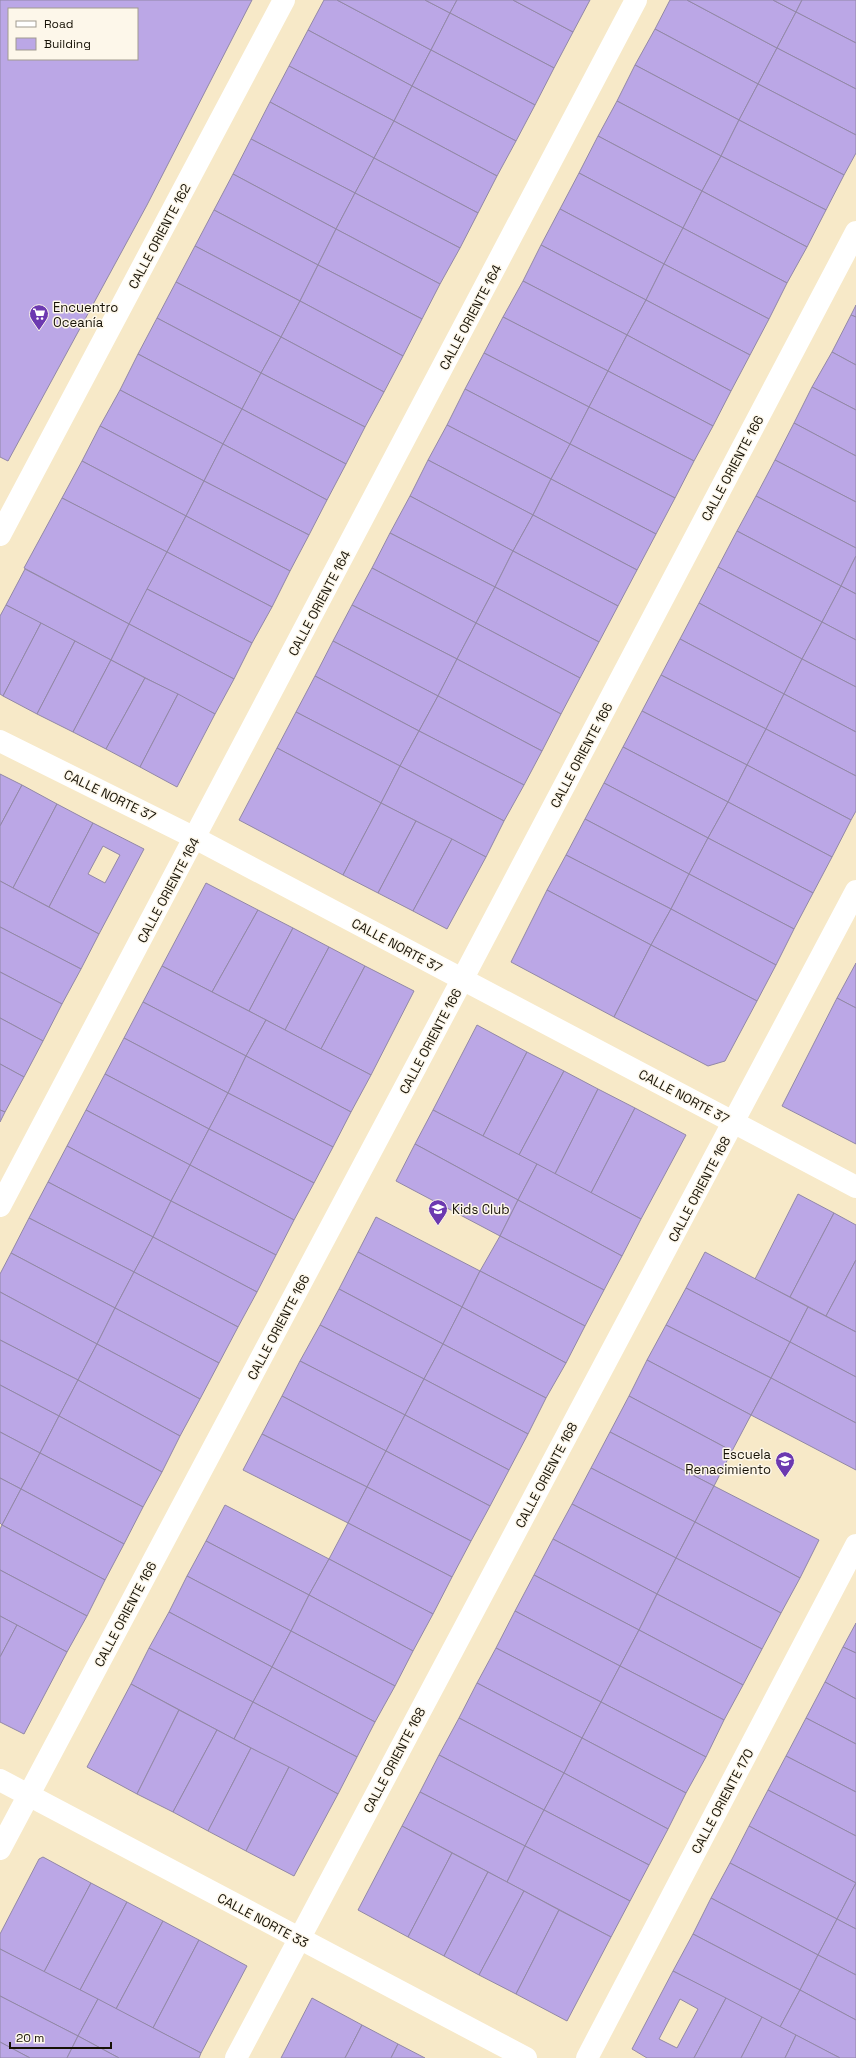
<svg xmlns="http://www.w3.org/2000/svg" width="856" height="2058" font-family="'Space Grotesk',sans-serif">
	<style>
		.building { fill: #bba7e6; stroke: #9288a7; fill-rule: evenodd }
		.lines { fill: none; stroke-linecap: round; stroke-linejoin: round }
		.minor { stroke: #fff; stroke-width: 22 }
		.labels { text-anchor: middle; stroke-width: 3; stroke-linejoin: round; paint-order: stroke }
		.street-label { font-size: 13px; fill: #171206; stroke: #fdf7ea }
		.poi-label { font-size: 13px; fill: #171206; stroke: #fdf7ea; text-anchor: start }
	</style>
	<rect width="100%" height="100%" fill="#f7e9c8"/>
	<g class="building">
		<path d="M 0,0 L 252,0 L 147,205 L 8,461 L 0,457 ZM 9,9 L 137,9 L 137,59 L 9,59 Z"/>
		<path d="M 324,0 L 337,0 L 431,50 L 412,86 L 308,30 Z"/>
		<path d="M 337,0 L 425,0 L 450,13 L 431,50 Z"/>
		<path d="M 425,0 L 457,0 L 450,13 Z"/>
		<path d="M 457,0 L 513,0 L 573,32 L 554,68 L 450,13 Z"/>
		<path d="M 513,0 L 590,0 L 573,32 Z"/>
		<path d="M 670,0 L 687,0 L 777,48 L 758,84 L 655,29 Z"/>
		<path d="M 687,0 L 773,0 L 796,12 L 777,48 Z"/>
		<path d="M 773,0 L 802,0 L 796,12 Z"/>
		<path d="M 802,0 L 856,0 L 856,43 L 796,12 Z"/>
		<path d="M 796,12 L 856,43 L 856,89 L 777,48 Z"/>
		<path d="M 450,13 L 554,68 L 535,105 L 431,50 Z"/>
		<path d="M 655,29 L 758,84 L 739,120 L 635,65 Z"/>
		<path d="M 308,30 L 412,86 L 394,121 L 289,66 Z"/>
		<path d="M 777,48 L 856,89 L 856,135 L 758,84 Z"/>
		<path d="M 431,50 L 535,105 L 516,141 L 412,86 Z"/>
		<path d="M 635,65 L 739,120 L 721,156 L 617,101 Z"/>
		<path d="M 289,66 L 394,121 L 374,158 L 270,102 Z"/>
		<path d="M 758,84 L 856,135 L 856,153 L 844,175 L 739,120 Z"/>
		<path d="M 412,86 L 516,141 L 497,176 L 394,121 Z"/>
		<path d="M 617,101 L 721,156 L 702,191 L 598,136 Z"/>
		<path d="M 270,102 L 374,158 L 355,193 L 251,139 Z"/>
		<path d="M 739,120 L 844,175 L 826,210 L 721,156 Z"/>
		<path d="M 394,121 L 497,176 L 478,213 L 374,158 Z"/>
		<path d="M 598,136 L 702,191 L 683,228 L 579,173 Z"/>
		<path d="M 251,139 L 355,193 L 336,229 L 233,174 Z"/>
		<path d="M 721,156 L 826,210 L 807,247 L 702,191 Z"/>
		<path d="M 374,158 L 478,213 L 460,248 L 355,193 Z"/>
		<path d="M 579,173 L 683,228 L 664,264 L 560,209 Z"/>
		<path d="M 233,174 L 336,229 L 318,265 L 214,210 Z"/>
		<path d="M 702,191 L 807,247 L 787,283 L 683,228 Z"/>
		<path d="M 355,193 L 460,248 L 440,284 L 336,229 Z"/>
		<path d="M 560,209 L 664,264 L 646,300 L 541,245 Z"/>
		<path d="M 214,210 L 318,265 L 300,301 L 195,246 Z"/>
		<path d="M 683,228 L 787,283 L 769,319 L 664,264 Z"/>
		<path d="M 336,229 L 440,284 L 422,319 L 318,265 Z"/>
		<path d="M 541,245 L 646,300 L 627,335 L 523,281 Z"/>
		<path d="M 195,246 L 300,301 L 281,337 L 176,282 Z"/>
		<path d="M 664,264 L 769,319 L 750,355 L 646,300 Z"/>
		<path d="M 318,265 L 422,319 L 403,356 L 300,301 Z"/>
		<path d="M 523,281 L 627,335 L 608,371 L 503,317 Z"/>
		<path d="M 176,282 L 281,337 L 261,373 L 157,318 Z"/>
		<path d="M 646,300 L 750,355 L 731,391 L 627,335 Z"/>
		<path d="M 300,301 L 403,356 L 384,392 L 281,337 Z"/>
		<path d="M 856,305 L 856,317 L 851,315 Z"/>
		<path d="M 851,315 L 856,317 L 856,365 L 832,352 Z"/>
		<path d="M 503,317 L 608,371 L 589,407 L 484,353 Z"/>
		<path d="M 157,318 L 261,373 L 242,409 L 138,354 Z"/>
		<path d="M 627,335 L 731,391 L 713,426 L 608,371 Z"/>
		<path d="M 281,337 L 384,392 L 365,427 L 261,373 Z"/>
		<path d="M 832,352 L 856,365 L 856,410 L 812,387 Z"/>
		<path d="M 484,353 L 589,407 L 570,444 L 465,389 Z"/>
		<path d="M 138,354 L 242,409 L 223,444 L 120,390 Z"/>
		<path d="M 608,371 L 713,426 L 694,461 L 589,407 Z"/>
		<path d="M 261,373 L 365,427 L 346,464 L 242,409 Z"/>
		<path d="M 812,387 L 856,410 L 856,456 L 794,423 Z"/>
		<path d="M 465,389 L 570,444 L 551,479 L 447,425 Z"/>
		<path d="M 120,390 L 223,444 L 204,481 L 100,426 Z"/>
		<path d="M 589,407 L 694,461 L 675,498 L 570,444 Z"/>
		<path d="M 242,409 L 346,464 L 327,500 L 223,444 Z"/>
		<path d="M 794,423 L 856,456 L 856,502 L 775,460 Z"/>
		<path d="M 447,425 L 551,479 L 533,515 L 428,460 Z"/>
		<path d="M 100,426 L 204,481 L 186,516 L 82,461 Z"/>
		<path d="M 223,444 L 327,500 L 309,535 L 204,481 Z"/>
		<path d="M 570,444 L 675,498 L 656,534 L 551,479 Z"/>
		<path d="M 428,460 L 533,515 L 513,551 L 410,496 Z"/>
		<path d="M 775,460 L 856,502 L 856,548 L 756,496 Z"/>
		<path d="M 82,461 L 186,516 L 167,552 L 62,498 Z"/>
		<path d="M 551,479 L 656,534 L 637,570 L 533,515 Z"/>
		<path d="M 204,481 L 309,535 L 290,571 L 186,516 Z"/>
		<path d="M 410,496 L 513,551 L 495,587 L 390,533 Z"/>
		<path d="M 756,496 L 856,548 L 856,556 L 841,586 L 737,531 Z"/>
		<path d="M 62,498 L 167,552 L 129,624 L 24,568 Z"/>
		<path d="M 533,515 L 637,570 L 618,606 L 513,551 Z"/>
		<path d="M 186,516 L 290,571 L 272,607 L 167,552 Z"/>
		<path d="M 737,531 L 841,586 L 822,622 L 718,567 Z"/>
		<path d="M 390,533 L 495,587 L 476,623 L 372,568 Z"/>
		<path d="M 513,551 L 618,606 L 599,642 L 495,587 Z"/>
		<path d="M 167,552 L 272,607 L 252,643 L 147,589 Z"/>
		<path d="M 856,556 L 856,594 L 841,586 Z"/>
		<path d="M 718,567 L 822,622 L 802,659 L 699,603 Z"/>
		<path d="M 372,568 L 476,623 L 457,659 L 352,605 Z"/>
		<path d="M 25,569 L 129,624 L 111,660 L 6,605 Z"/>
		<path d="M 841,586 L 856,594 L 856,640 L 822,622 Z"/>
		<path d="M 495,587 L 599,642 L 580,678 L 476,623 Z"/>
		<path d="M 147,589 L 252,643 L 234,679 L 129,624 Z"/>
		<path d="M 699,603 L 802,659 L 784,694 L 680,639 Z"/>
		<path d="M 6,605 L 41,623 L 3,696 L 0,694 L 0,616 Z"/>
		<path d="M 352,605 L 457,659 L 438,696 L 333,641 Z"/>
		<path d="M 822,622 L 856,640 L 856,687 L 802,659 Z"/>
		<path d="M 41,623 L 75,641 L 37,714 L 3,696 Z"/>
		<path d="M 476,623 L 580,678 L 561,714 L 457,659 Z"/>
		<path d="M 129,624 L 234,679 L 215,714 L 111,660 Z"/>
		<path d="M 680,639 L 784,694 L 766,729 L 661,675 Z"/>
		<path d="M 75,641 L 111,660 L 73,732 L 37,714 Z"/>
		<path d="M 333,641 L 438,696 L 419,731 L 315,676 Z"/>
		<path d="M 457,659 L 561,714 L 542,751 L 438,696 Z"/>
		<path d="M 802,659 L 856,687 L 856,732 L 784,694 Z"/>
		<path d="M 111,660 L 145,678 L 106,749 L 73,732 Z"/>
		<path d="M 661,675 L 766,729 L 747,765 L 642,711 Z"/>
		<path d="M 315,676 L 419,731 L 400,766 L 296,712 Z"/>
		<path d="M 145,678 L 178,694 L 140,767 L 106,749 Z"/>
		<path d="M 178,694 L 215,714 L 177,787 L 140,767 Z"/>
		<path d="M 784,694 L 856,732 L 856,776 L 766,729 Z"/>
		<path d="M 438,696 L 542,751 L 524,785 L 419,731 Z"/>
		<path d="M 642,711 L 747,765 L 728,802 L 623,747 Z"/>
		<path d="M 296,712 L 400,766 L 381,803 L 277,748 Z"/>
		<path d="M 766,729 L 856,776 L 856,811 L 851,820 L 747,765 Z"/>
		<path d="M 419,731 L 524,785 L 504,821 L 400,766 Z"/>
		<path d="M 623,747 L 728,802 L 708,838 L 604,783 Z"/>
		<path d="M 277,748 L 381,803 L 343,875 L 239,820 Z"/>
		<path d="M 747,765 L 851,820 L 832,857 L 728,802 Z"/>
		<path d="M 400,766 L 504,821 L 486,857 L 381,803 Z"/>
		<path d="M 0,774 L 22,785 L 0,826 Z"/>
		<path d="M 604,783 L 708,838 L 689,874 L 585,819 Z"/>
		<path d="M 22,785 L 57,804 L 13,888 L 0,881 L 0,826 Z"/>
		<path d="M 728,802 L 832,857 L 813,893 L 708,838 Z"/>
		<path d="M 381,803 L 416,821 L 378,893 L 343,875 Z"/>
		<path d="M 57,804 L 93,823 L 49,907 L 13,888 Z"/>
		<path d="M 585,819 L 689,874 L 671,909 L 566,855 Z"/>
		<path d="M 416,821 L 452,839 L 413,911 L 378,893 Z"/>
		<path d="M 93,823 L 144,849 L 99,934 L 49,907 ZM 103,846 L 120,855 L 105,883 L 88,874 Z"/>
		<path d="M 708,838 L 813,893 L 794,929 L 689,874 Z"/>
		<path d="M 452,839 L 486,857 L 447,929 L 413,911 Z"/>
		<path d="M 566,855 L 671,909 L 651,945 L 547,890 Z"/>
		<path d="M 689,874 L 794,929 L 776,965 L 671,909 Z"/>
		<path d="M 0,881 L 99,934 L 81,969 L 0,927 Z"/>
		<path d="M 206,883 L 258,910 L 212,992 L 162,966 Z"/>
		<path d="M 547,890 L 651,945 L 614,1017 L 511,962 Z"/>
		<path d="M 671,909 L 776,965 L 757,1001 L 651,945 Z"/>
		<path d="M 258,910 L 293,928 L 249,1011 L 212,992 Z"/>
		<path d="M 0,927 L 81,969 L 62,1004 L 0,972 Z"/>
		<path d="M 293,928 L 329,947 L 285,1030 L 249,1011 Z"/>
		<path d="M 651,945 L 757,1001 L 725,1061 L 708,1066 L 614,1017 Z"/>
		<path d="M 329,947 L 365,966 L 321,1049 L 285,1030 Z"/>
		<path d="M 856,963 L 856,1008 L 837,998 Z"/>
		<path d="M 162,966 L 266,1020 L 246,1056 L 143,1002 Z"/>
		<path d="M 365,966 L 414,991 L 371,1075 L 321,1049 Z"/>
		<path d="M 0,972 L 62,1004 L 43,1041 L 0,1018 Z"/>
		<path d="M 837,998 L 856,1008 L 856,1144 L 782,1106 Z"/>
		<path d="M 143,1002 L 246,1056 L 228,1093 L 124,1038 Z"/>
		<path d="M 0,1018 L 43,1041 L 24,1077 L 0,1064 Z"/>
		<path d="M 266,1020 L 371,1075 L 351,1112 L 246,1056 Z"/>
		<path d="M 477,1025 L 527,1052 L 483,1136 L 433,1110 Z"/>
		<path d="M 124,1038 L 228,1093 L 209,1129 L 105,1074 Z"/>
		<path d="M 527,1052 L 564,1071 L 519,1155 L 483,1136 Z"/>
		<path d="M 246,1056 L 351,1112 L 333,1147 L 228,1093 Z"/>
		<path d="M 0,1064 L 24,1077 L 5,1112 L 0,1110 Z"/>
		<path d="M 564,1071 L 598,1089 L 555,1174 L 519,1155 Z"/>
		<path d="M 105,1074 L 209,1129 L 190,1165 L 86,1110 Z"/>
		<path d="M 598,1089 L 635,1108 L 591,1193 L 555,1174 Z"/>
		<path d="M 228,1093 L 333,1147 L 314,1183 L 209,1129 Z"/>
		<path d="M 635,1108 L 686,1135 L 641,1219 L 591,1193 Z"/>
		<path d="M 0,1110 L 5,1112 L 0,1122 Z"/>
		<path d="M 86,1110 L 190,1165 L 171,1201 L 67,1146 Z"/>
		<path d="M 433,1110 L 537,1164 L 518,1200 L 415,1144 Z"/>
		<path d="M 209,1129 L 314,1183 L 294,1220 L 190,1165 Z"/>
		<path d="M 415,1144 L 518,1200 L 500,1236 L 396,1181 Z"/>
		<path d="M 67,1146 L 171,1201 L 153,1237 L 48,1182 Z"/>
		<path d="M 537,1164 L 641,1219 L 622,1256 L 518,1200 Z"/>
		<path d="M 190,1165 L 294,1220 L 276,1255 L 171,1201 Z"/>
		<path d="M 48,1182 L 153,1237 L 134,1272 L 29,1218 Z"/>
		<path d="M 798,1194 L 834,1213 L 790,1297 L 755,1279 Z"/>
		<path d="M 518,1200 L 622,1256 L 604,1290 L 500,1236 Z"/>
		<path d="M 171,1201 L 276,1255 L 257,1292 L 153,1237 Z"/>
		<path d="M 834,1213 L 856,1225 L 856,1260 L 826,1316 L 790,1297 Z"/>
		<path d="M 376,1217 L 480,1271 L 462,1307 L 358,1252 Z"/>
		<path d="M 29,1218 L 134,1272 L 115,1308 L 11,1253 Z"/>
		<path d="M 500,1236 L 604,1290 L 585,1326 L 480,1271 Z"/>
		<path d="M 153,1237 L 257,1292 L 238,1327 L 134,1272 Z"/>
		<path d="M 358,1252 L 462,1307 L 443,1344 L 339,1289 Z"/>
		<path d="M 705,1252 L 808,1307 L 790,1342 L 686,1288 Z"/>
		<path d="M 11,1253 L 115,1308 L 97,1344 L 0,1292 L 0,1274 Z"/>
		<path d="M 856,1260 L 856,1332 L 826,1316 Z"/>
		<path d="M 480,1271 L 585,1326 L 566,1363 L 462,1307 Z"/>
		<path d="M 134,1272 L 238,1327 L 219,1363 L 115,1308 Z"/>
		<path d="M 686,1288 L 790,1342 L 771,1378 L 666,1325 Z"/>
		<path d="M 339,1289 L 443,1344 L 424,1379 L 320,1325 Z"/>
		<path d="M 0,1292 L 97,1344 L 78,1380 L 0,1340 Z"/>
		<path d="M 462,1307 L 566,1363 L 546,1398 L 443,1344 Z"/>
		<path d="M 808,1307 L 856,1332 L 856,1377 L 790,1342 Z"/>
		<path d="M 115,1308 L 219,1363 L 200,1399 L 97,1344 Z"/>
		<path d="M 320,1325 L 424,1379 L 405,1415 L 300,1361 Z"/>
		<path d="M 666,1325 L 771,1378 L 751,1415 L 647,1360 Z"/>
		<path d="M 0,1340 L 78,1380 L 59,1416 L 0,1385 Z"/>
		<path d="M 790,1342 L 856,1377 L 856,1423 L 771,1378 Z"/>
		<path d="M 97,1344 L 200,1399 L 180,1436 L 78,1380 Z"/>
		<path d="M 443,1344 L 546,1398 L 528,1434 L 424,1379 Z"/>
		<path d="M 647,1360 L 751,1415 L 732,1451 L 629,1396 Z"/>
		<path d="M 300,1361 L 405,1415 L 386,1451 L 282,1396 Z"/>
		<path d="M 771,1378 L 856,1423 L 856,1470 L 751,1415 Z"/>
		<path d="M 424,1379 L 528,1434 L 509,1470 L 405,1415 Z"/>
		<path d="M 78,1380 L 180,1436 L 162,1472 L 59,1416 Z"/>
		<path d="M 0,1385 L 59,1416 L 40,1453 L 0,1432 Z"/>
		<path d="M 282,1396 L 386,1451 L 367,1487 L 262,1434 Z"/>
		<path d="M 629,1396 L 732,1451 L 714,1486 L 610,1432 Z"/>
		<path d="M 405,1415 L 509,1470 L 490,1506 L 386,1451 Z"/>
		<path d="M 59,1416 L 162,1472 L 143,1507 L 40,1453 Z"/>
		<path d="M 0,1432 L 40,1453 L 21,1489 L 0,1478 Z"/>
		<path d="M 610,1432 L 714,1486 L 695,1522 L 591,1468 Z"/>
		<path d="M 262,1434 L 367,1487 L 348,1523 L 243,1470 Z"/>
		<path d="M 386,1451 L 490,1506 L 471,1541 L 367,1487 Z"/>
		<path d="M 40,1453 L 143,1507 L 124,1544 L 21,1489 Z"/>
		<path d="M 591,1468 L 695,1522 L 676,1558 L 572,1504 Z"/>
		<path d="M 0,1478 L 21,1489 L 2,1525 L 0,1523 Z"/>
		<path d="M 714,1486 L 819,1540 L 800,1578 L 695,1522 Z"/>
		<path d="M 367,1487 L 471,1541 L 452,1577 L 348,1523 Z"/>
		<path d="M 21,1489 L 124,1544 L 105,1580 L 2,1525 Z"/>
		<path d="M 572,1504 L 676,1558 L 657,1594 L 553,1539 Z"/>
		<path d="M 225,1505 L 329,1559 L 309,1595 L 206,1541 Z"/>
		<path d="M 695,1522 L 800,1578 L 781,1613 L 676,1558 Z"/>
		<path d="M 348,1523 L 452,1577 L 433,1614 L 329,1559 Z"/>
		<path d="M 2,1525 L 105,1580 L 87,1616 L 0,1570 L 0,1529 Z"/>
		<path d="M 553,1539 L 657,1594 L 639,1630 L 534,1575 Z"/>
		<path d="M 206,1541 L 309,1595 L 291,1631 L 187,1576 Z"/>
		<path d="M 676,1558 L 781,1613 L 762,1649 L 657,1594 Z"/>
		<path d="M 329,1559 L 433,1614 L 413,1651 L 309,1595 Z"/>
		<path d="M 0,1570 L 87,1616 L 67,1652 L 0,1616 Z"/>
		<path d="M 534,1575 L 639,1630 L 620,1666 L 515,1611 Z"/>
		<path d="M 187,1576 L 291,1631 L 272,1667 L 169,1612 Z"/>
		<path d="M 657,1594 L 762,1649 L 743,1685 L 639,1630 Z"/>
		<path d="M 309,1595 L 413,1651 L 395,1686 L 291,1631 Z"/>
		<path d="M 515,1611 L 620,1666 L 601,1702 L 496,1648 Z"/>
		<path d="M 169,1612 L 272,1667 L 253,1702 L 149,1648 Z"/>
		<path d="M 0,1616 L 17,1625 L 0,1657 Z"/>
		<path d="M 856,1623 L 856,1653 L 843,1647 Z"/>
		<path d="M 17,1625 L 67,1652 L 24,1734 L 0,1722 L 0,1657 Z"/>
		<path d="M 639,1630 L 743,1685 L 724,1720 L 620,1666 Z"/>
		<path d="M 291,1631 L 395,1686 L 375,1722 L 272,1667 Z"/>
		<path d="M 843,1647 L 856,1653 L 856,1699 L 825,1682 Z"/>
		<path d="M 149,1648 L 253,1702 L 234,1739 L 131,1684 Z"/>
		<path d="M 496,1648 L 601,1702 L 582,1738 L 477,1683 Z"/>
		<path d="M 620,1666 L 724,1720 L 706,1757 L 601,1702 Z"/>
		<path d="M 272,1667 L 375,1722 L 357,1757 L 253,1702 Z"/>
		<path d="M 825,1682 L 856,1699 L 856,1744 L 806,1718 Z"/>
		<path d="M 477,1683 L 582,1738 L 564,1773 L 459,1718 Z"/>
		<path d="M 131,1684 L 179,1710 L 137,1794 L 87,1767 Z"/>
		<path d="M 253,1702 L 357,1757 L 338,1794 L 234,1739 Z"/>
		<path d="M 601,1702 L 706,1757 L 686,1793 L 582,1738 Z"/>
		<path d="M 179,1710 L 217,1730 L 173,1812 L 137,1794 Z"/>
		<path d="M 459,1718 L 564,1773 L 544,1810 L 439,1755 Z"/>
		<path d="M 806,1718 L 856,1744 L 856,1792 L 786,1756 Z"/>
		<path d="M 217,1730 L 251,1748 L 208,1831 L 173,1812 Z"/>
		<path d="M 582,1738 L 686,1793 L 668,1829 L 564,1773 Z"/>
		<path d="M 251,1748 L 289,1767 L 246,1851 L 208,1831 Z"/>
		<path d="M 439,1755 L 544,1810 L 525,1846 L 420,1792 Z"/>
		<path d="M 786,1756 L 856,1792 L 856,1836 L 768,1790 Z"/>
		<path d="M 289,1767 L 338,1794 L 294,1876 L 246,1851 Z"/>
		<path d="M 564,1773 L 668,1829 L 649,1865 L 544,1810 Z"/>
		<path d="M 768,1790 L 856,1836 L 856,1883 L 749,1826 Z"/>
		<path d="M 420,1792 L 525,1846 L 507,1882 L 402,1826 Z"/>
		<path d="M 544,1810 L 649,1865 L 630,1901 L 525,1846 Z"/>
		<path d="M 402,1826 L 452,1853 L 408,1937 L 358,1910 Z"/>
		<path d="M 749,1826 L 856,1883 L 837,1919 L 730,1863 Z"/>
		<path d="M 525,1846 L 630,1901 L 611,1937 L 507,1882 Z"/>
		<path d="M 452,1853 L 488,1872 L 444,1956 L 408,1937 Z"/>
		<path d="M 43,1857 L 91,1883 L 44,1972 L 0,1949 L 0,1934 L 39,1859 Z"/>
		<path d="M 730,1863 L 837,1919 L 818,1955 L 711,1898 Z"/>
		<path d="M 488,1872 L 524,1891 L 479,1975 L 444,1956 Z"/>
		<path d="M 91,1883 L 127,1902 L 80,1990 L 44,1972 Z"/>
		<path d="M 856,1883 L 856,1929 L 837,1919 Z"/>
		<path d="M 524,1891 L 559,1910 L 516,1994 L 479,1975 Z"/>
		<path d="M 711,1898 L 818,1955 L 800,1990 L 693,1934 Z"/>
		<path d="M 127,1902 L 163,1921 L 116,2009 L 80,1990 Z"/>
		<path d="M 559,1910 L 611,1937 L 567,2021 L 516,1994 Z"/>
		<path d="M 837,1919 L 856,1929 L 856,1975 L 818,1955 Z"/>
		<path d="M 163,1921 L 199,1940 L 153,2028 L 116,2009 Z"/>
		<path d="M 693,1934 L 800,1990 L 780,2027 L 673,1971 Z"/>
		<path d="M 199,1940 L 247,1966 L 201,2053 L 153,2028 Z"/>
		<path d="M 0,1949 L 98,1999 L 78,2036 L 0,1996 Z"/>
		<path d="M 818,1955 L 856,1975 L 856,2020 L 800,1990 Z"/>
		<path d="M 673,1971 L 726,1998 L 694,2058 L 647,2058 L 632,2049 ZM 680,1999 L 698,2009 L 677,2048 L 659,2039 Z"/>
		<path d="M 800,1990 L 856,2020 L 856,2058 L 840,2058 L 780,2027 Z"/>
		<path d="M 0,1996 L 78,2036 L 67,2058 L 30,2058 L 0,2042 Z"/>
		<path d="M 312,1998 L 362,2025 L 345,2058 L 281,2058 Z"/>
		<path d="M 726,1998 L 762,2017 L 741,2058 L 694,2058 Z"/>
		<path d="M 98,1999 L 201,2053 L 199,2058 L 119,2058 L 78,2036 Z"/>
		<path d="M 762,2017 L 796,2035 L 785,2058 L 741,2058 Z"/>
		<path d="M 362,2025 L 398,2044 L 391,2058 L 345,2058 Z"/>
		<path d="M 796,2035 L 840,2058 L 785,2058 Z"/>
		<path d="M 78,2036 L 119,2058 L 67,2058 Z"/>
		<path d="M 0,2042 L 30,2058 L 0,2058 Z"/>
		<path d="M 398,2044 L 425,2058 L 391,2058 Z"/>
	</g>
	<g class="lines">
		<g class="minor">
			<path d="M 0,535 L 284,0"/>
			<path d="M 0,741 L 195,838 L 856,1187"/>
			<path d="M 0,1206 L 636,0"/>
			<path d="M 0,1780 L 526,2058"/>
			<path d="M 0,1849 L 462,980 L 856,232"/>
			<path d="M 236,2058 L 856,891"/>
			<path d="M 587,2058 L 856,1545"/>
		</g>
	</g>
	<defs>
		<g id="supermarket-pin" transform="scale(1)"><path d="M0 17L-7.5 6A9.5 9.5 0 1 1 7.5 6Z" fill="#6c39b0" stroke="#fdf7ea"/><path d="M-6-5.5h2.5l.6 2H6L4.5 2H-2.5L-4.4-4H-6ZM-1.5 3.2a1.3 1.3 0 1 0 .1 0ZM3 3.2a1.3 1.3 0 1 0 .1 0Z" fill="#fff"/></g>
		<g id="school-pin" transform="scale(1)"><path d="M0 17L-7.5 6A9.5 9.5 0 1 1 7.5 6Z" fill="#6c39b0" stroke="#fdf7ea"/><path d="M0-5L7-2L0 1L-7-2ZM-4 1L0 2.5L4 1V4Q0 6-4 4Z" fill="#fff"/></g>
	</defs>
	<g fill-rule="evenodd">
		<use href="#supermarket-pin" x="39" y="314"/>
		<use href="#school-pin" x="438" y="1209"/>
		<use href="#school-pin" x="785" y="1461"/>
	</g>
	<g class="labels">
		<g class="street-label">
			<text transform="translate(159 236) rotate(-62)" y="5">CALLE ORIENTE 162</text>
			<text transform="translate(470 317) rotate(-62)" y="5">CALLE ORIENTE 164</text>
			<text transform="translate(732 468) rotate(-62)" y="5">CALLE ORIENTE 166</text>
			<text transform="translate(319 603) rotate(-62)" y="5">CALLE ORIENTE 164</text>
			<text transform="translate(581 755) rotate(-62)" y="5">CALLE ORIENTE 166</text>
			<text transform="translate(110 795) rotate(26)" y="5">CALLE NORTE 37</text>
			<text transform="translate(168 890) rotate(-62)" y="5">CALLE ORIENTE 164</text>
			<text transform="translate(397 945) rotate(28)" y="5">CALLE NORTE 37</text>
			<text transform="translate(430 1041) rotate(-62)" y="5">CALLE ORIENTE 166</text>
			<text transform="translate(684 1096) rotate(28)" y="5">CALLE NORTE 37</text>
			<text transform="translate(699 1189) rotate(-62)" y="5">CALLE ORIENTE 168</text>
			<text transform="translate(278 1327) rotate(-62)" y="5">CALLE ORIENTE 166</text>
			<text transform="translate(546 1475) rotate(-62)" y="5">CALLE ORIENTE 168</text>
			<text transform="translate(125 1614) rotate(-62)" y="5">CALLE ORIENTE 166</text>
			<text transform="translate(394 1760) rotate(-62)" y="5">CALLE ORIENTE 168</text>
			<text transform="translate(722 1801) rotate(-62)" y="5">CALLE ORIENTE 170</text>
			<text transform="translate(263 1920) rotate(28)" y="5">CALLE NORTE 33</text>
		</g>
		<g class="poi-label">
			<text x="53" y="312">Encuentro<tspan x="53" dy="15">Oceanía</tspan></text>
			<text x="452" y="1214">Kids Club</text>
			<text x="771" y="1459" text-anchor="end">Escuela<tspan x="771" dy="15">Renacimiento</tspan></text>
		</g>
	</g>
	<rect x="8" y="8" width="130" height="52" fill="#fdf7ea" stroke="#a19b8f"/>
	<rect x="16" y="21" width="20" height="6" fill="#ffffff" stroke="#a19b8f"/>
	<text x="44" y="28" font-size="12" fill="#171206">Road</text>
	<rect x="16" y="38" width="20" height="12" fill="#bba7e6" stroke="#a19b8f"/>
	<text x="44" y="48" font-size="12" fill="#171206">Building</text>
	<path d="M10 2042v6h101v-6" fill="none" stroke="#171206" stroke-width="2"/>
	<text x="16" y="2042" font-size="12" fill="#171206" stroke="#fdf7ea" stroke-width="3" paint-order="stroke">20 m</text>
</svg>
